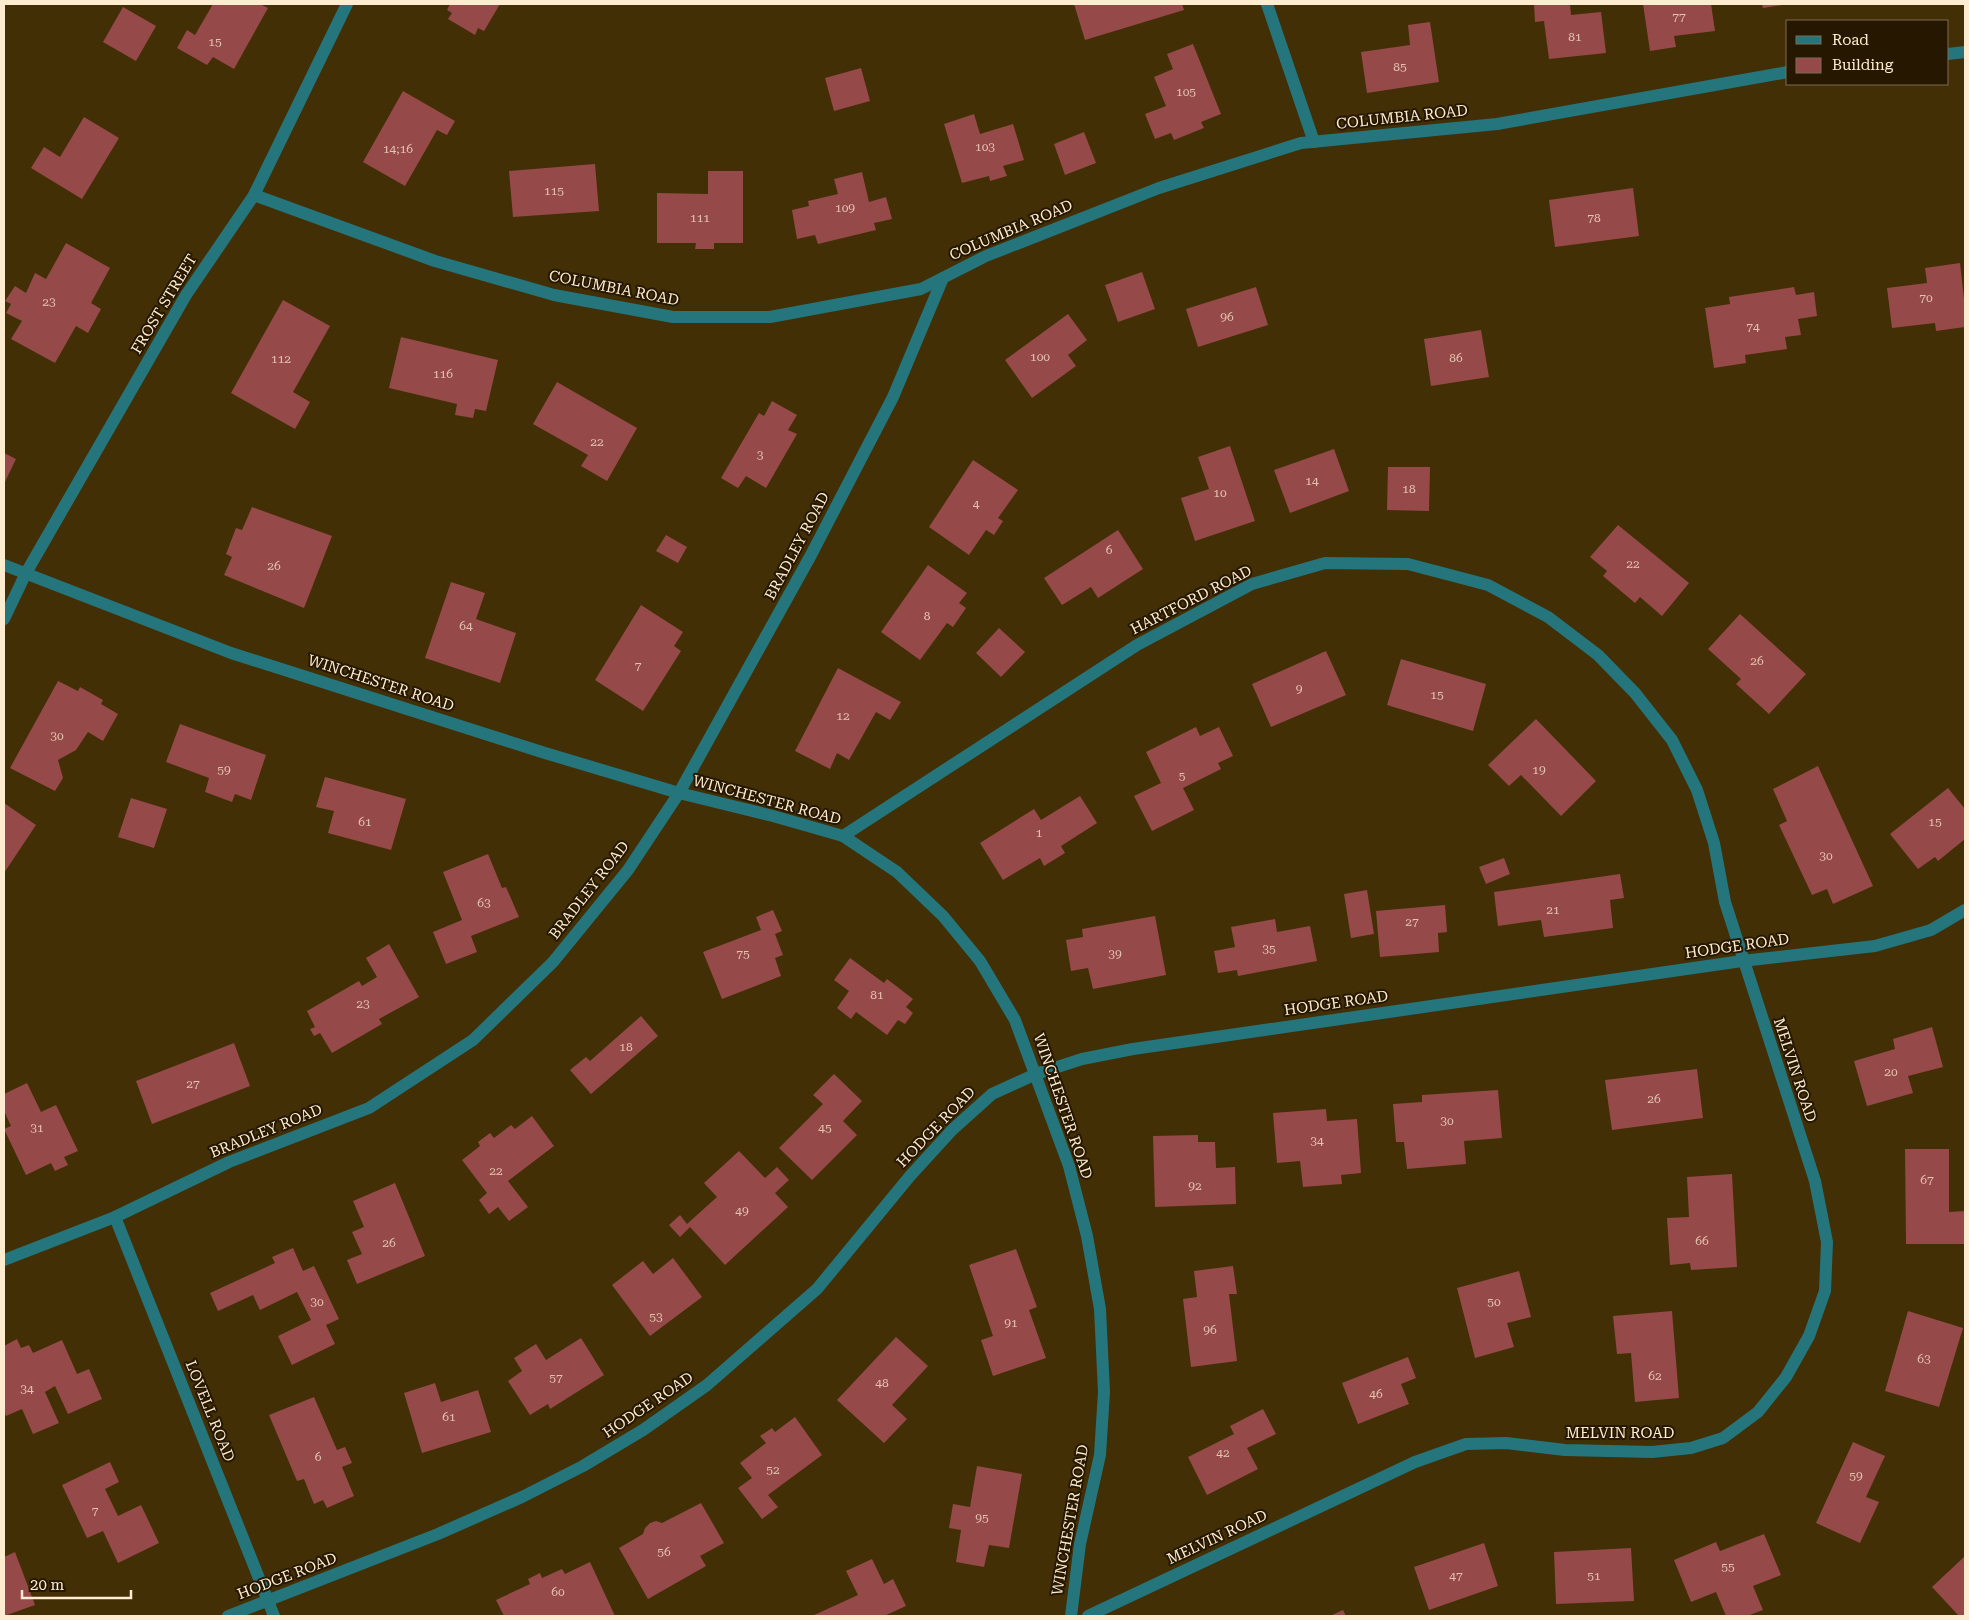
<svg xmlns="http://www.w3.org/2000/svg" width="1969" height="1620" font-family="'Roboto Serif',serif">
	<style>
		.building { fill: #954949 }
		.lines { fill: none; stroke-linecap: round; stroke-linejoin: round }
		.minor { stroke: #24767c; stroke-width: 12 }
		.labels { text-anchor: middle; stroke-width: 4; stroke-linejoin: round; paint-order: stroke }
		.number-label { font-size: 12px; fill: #e3c3ae }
		.street-label { font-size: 15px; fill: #fdecd0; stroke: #261700 }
	</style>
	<rect width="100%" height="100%" fill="#422f05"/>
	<g class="building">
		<path d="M 213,4 L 260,4 L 268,8 L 234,69 L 213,57 L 207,65 L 177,48 L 187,30 L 195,35 Z"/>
		<path d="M 450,4 L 500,4 L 484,31 L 478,28 L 475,35 L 448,19 L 452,13 L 447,10 Z"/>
		<path d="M 1074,4 L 1182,4 L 1184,10 L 1085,40 Z"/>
		<path d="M 1534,4 L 1570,4 L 1571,15 L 1601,12 L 1606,53 L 1549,59 L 1544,21 L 1535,22 Z"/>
		<path d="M 1643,4 L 1711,4 L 1715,31 L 1674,36 L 1676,47 L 1650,51 Z"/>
		<path d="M 1762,4 L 1782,4 L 1782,5 L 1763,8 Z"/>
		<path d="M 123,7 L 156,26 L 136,61 L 103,42 Z"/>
		<path d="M 1430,22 L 1439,82 L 1367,93 L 1361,52 L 1410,45 L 1408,25 Z"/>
		<path d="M 1193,44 L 1221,114 L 1201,122 L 1204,128 L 1174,140 L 1171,133 L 1155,139 L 1145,114 L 1166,106 L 1154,77 L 1173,69 L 1167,54 Z"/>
		<path d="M 861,68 L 870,101 L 834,111 L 825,78 Z"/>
		<path d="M 403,91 L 455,121 L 447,135 L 437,130 L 405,186 L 363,162 Z"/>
		<path d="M 974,114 L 980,134 L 1013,124 L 1024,160 L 1003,166 L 1007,176 L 990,181 L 989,176 L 962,183 L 944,124 Z"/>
		<path d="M 84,117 L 119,138 L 82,199 L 31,168 L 44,147 L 60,157 Z"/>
		<path d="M 1084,132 L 1096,163 L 1065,175 L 1054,144 Z"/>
		<path d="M 595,164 L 599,211 L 513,217 L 509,171 Z"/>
		<path d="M 708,171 L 743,171 L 743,243 L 714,243 L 714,249 L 695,249 L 696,243 L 657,243 L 657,193 L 708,194 Z"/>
		<path d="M 862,172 L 869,202 L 886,197 L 892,219 L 874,223 L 876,230 L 818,244 L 815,235 L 797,239 L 792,210 L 809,206 L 808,201 L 838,194 L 834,179 Z"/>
		<path d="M 1633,188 L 1639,236 L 1555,247 L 1549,200 Z"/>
		<path d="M 66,243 L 110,268 L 91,303 L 101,309 L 88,333 L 76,326 L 55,363 L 11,339 L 22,321 L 6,313 L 11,304 L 5,301 L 15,286 L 26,293 L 35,273 L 46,279 Z"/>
		<path d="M 1960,263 L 1965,308 L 1965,327 L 1936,331 L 1935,323 L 1892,328 L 1887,288 L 1927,283 L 1925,268 Z"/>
		<path d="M 1142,272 L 1155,309 L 1118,322 L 1105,285 Z"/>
		<path d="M 1256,287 L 1268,325 L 1198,347 L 1186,309 Z"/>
		<path d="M 1794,287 L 1796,295 L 1814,292 L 1817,316 L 1798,319 L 1801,335 L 1785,337 L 1787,349 L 1745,355 L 1746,363 L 1714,368 L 1705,308 L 1730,304 L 1729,297 Z"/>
		<path d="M 283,300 L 330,326 L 293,392 L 310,402 L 295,429 L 231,393 Z"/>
		<path d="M 1068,314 L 1087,340 L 1068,355 L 1076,366 L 1032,398 L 1005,360 Z"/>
		<path d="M 1481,330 L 1489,377 L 1431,386 L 1424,339 Z"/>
		<path d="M 401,337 L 498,360 L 486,411 L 475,409 L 473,418 L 455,415 L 457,404 L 389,388 Z"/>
		<path d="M 557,382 L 637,428 L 607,481 L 581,466 L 588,455 L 533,424 Z"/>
		<path d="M 772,401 L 797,415 L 788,430 L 797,434 L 766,488 L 746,476 L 738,488 L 721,478 L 759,413 L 764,416 Z"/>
		<path d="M 1230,446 L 1255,521 L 1195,541 L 1181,498 L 1209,489 L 1198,457 Z"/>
		<path d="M 1334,449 L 1349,491 L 1290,513 L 1274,470 Z"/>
		<path d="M 4,453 L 16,459 L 4,484 Z"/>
		<path d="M 973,460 L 1018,490 L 998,518 L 1003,521 L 994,535 L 986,530 L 969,555 L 929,527 Z"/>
		<path d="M 1388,467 L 1430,467 L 1429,511 L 1387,510 Z"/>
		<path d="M 252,507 L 332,536 L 304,608 L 224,575 L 232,557 L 226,554 L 236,528 L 242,530 Z"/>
		<path d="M 1618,525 L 1689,583 L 1662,616 L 1640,597 L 1635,603 L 1603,576 L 1607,571 L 1590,557 Z"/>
		<path d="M 1118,530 L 1143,569 L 1098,598 L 1091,587 L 1062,605 L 1044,578 Z"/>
		<path d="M 666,535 L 687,547 L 678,563 L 656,551 Z"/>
		<path d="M 928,565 L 967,593 L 959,603 L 966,608 L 953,627 L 947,623 L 920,660 L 881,632 Z"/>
		<path d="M 451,582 L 485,593 L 476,619 L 516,633 L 500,683 L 425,658 Z"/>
		<path d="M 641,605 L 683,632 L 674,646 L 681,651 L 643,711 L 595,680 Z"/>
		<path d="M 1740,614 L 1806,674 L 1769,714 L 1736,684 L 1741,679 L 1708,649 Z"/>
		<path d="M 999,628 L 1025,652 L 1001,677 L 976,653 Z"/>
		<path d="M 1326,651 L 1346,695 L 1271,727 L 1252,684 Z"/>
		<path d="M 1401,659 L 1486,684 L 1473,731 L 1387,705 Z"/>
		<path d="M 838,668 L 901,702 L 890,720 L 876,712 L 849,760 L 837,753 L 830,769 L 795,751 Z"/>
		<path d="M 58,681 L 78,691 L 80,687 L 103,700 L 101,704 L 118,714 L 103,741 L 88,732 L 76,750 L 58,760 L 63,778 L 55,791 L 10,768 Z"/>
		<path d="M 1536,719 L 1596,781 L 1561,816 L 1521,775 L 1509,786 L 1488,765 Z"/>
		<path d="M 180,724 L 266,755 L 251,800 L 235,794 L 232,802 L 205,792 L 209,778 L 166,762 Z"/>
		<path d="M 1196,727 L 1200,736 L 1219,727 L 1233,756 L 1218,763 L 1221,769 L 1183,788 L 1194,810 L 1152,831 L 1134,796 L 1161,783 L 1146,752 Z"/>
		<path d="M 1818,766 L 1873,886 L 1833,904 L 1827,889 L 1812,895 L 1779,825 L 1787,821 L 1773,789 Z"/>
		<path d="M 325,777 L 406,799 L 391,850 L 328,833 L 334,811 L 316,807 Z"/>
		<path d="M 1948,788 L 1965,809 L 1965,839 L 1938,861 L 1935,857 L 1918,869 L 1890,834 Z"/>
		<path d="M 1080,796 L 1097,823 L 1061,846 L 1065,853 L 1044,866 L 1040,858 L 1003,880 L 980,843 L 1034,809 L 1041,820 Z"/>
		<path d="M 131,798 L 167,809 L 154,848 L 118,837 Z"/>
		<path d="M 4,803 L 36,825 L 4,873 Z"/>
		<path d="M 488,854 L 502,888 L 506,887 L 519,917 L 471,936 L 477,952 L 446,964 L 433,932 L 462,920 L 443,872 Z"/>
		<path d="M 1504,858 L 1510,874 L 1486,884 L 1479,867 Z"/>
		<path d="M 1620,874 L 1624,898 L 1610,900 L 1613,928 L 1544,937 L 1541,920 L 1498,926 L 1494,892 Z"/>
		<path d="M 1367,890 L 1374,934 L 1351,938 L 1344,894 Z"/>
		<path d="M 1445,905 L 1447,932 L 1438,933 L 1439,952 L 1380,957 L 1376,911 Z"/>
		<path d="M 773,910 L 782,931 L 775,934 L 783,955 L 775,958 L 781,976 L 722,999 L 703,952 L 761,930 L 756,917 Z"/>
		<path d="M 1155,916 L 1166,975 L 1093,989 L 1088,968 L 1071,971 L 1066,940 L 1083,937 L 1082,929 Z"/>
		<path d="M 1275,919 L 1277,932 L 1310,926 L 1317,961 L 1238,976 L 1237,970 L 1218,973 L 1214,951 L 1235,947 L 1231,927 Z"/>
		<path d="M 389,944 L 419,997 L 379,1019 L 382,1024 L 332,1053 L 320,1033 L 314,1036 L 310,1029 L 315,1027 L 307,1011 L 359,981 L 362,986 L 377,977 L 366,958 Z"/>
		<path d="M 850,958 L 884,983 L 887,979 L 913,999 L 906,1007 L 913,1013 L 905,1024 L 898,1020 L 887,1035 L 856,1012 L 851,1019 L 837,1008 L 849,991 L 834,980 Z"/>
		<path d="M 641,1016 L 658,1036 L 591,1094 L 570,1070 L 586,1057 L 590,1061 Z"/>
		<path d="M 1932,1027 L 1943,1067 L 1908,1076 L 1913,1093 L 1867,1106 L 1854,1061 L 1895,1049 L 1893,1039 Z"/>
		<path d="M 234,1043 L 250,1086 L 152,1124 L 136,1081 Z"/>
		<path d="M 1697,1069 L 1703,1118 L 1612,1130 L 1605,1080 Z"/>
		<path d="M 834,1074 L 862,1101 L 843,1121 L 857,1135 L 812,1180 L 779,1148 L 823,1104 L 813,1095 Z"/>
		<path d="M 27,1083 L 41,1112 L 56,1105 L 78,1151 L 64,1157 L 68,1165 L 55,1171 L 51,1163 L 26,1175 L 4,1129 L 11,1126 L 4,1111 L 4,1094 Z"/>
		<path d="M 1498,1090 L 1502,1138 L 1464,1141 L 1466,1164 L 1407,1169 L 1404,1142 L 1396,1142 L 1393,1104 L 1422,1102 L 1422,1095 Z"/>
		<path d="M 1326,1109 L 1327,1121 L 1357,1119 L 1361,1173 L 1341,1175 L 1342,1184 L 1303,1187 L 1300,1161 L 1277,1163 L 1273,1113 Z"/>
		<path d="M 532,1116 L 554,1146 L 508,1181 L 528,1207 L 509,1221 L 498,1207 L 489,1214 L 479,1200 L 487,1193 L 462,1160 L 480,1146 L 478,1142 L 490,1133 L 494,1138 L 511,1125 L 515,1129 Z"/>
		<path d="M 1198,1135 L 1198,1142 L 1215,1142 L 1216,1168 L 1235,1167 L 1236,1204 L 1155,1207 L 1153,1136 Z"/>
		<path d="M 1905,1149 L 1949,1149 L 1949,1212 L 1965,1211 L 1965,1244 L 1906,1244 Z"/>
		<path d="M 739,1151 L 765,1178 L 777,1167 L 789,1180 L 775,1193 L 788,1207 L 725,1265 L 690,1227 L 680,1237 L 669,1225 L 680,1215 L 687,1224 L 717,1197 L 704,1183 Z"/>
		<path d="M 1732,1174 L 1737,1267 L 1691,1270 L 1690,1263 L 1670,1265 L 1667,1218 L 1689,1217 L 1687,1177 Z"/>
		<path d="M 395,1183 L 425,1256 L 357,1284 L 347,1260 L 362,1254 L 352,1232 L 364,1227 L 353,1201 Z"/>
		<path d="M 293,1248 L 303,1271 L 314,1266 L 339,1319 L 326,1325 L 335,1344 L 292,1365 L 278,1336 L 311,1320 L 297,1292 L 260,1310 L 253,1295 L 218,1311 L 210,1293 L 275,1263 L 272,1257 Z"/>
		<path d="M 1016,1249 L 1037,1307 L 1029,1310 L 1046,1358 L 993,1376 L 981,1340 L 993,1336 L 969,1265 Z"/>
		<path d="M 673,1258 L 702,1297 L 650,1336 L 612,1285 L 643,1261 L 653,1274 Z"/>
		<path d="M 1233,1266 L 1237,1294 L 1229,1294 L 1237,1361 L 1191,1367 L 1183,1299 L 1197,1297 L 1194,1271 Z"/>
		<path d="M 1519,1271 L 1531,1317 L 1507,1323 L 1514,1347 L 1475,1358 L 1457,1288 Z"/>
		<path d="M 1672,1311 L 1679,1398 L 1635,1402 L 1631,1353 L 1617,1354 L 1613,1316 Z"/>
		<path d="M 1908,1311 L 1963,1328 L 1939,1407 L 1885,1391 Z"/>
		<path d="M 896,1337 L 928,1366 L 892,1405 L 907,1419 L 884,1443 L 837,1400 Z"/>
		<path d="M 581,1338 L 604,1375 L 550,1409 L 548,1404 L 530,1415 L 508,1381 L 522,1371 L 514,1358 L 536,1344 L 546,1360 Z"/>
		<path d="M 17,1339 L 21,1348 L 29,1345 L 33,1353 L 62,1340 L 77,1374 L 89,1369 L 102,1399 L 68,1414 L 55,1386 L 45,1392 L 59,1423 L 33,1434 L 22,1409 L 6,1416 L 4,1412 L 4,1346 Z"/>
		<path d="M 1408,1357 L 1416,1378 L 1401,1384 L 1409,1404 L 1358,1424 L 1342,1383 Z"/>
		<path d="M 435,1383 L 441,1402 L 478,1390 L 491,1432 L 422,1453 L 404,1393 Z"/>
		<path d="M 314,1397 L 337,1450 L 345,1447 L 352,1463 L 342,1467 L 354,1496 L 327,1508 L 323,1500 L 314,1504 L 304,1479 L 297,1481 L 269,1415 Z"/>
		<path d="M 1263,1409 L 1276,1434 L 1247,1448 L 1258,1469 L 1207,1495 L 1188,1457 L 1234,1434 L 1230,1426 Z"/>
		<path d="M 795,1417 L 822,1455 L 768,1495 L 778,1507 L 762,1519 L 738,1488 L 752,1478 L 740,1463 L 766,1443 L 760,1436 L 772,1428 L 775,1432 Z"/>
		<path d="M 1853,1442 L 1885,1456 L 1866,1497 L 1879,1502 L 1860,1543 L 1816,1523 Z"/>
		<path d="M 110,1462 L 119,1482 L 105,1489 L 118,1516 L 141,1505 L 159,1543 L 118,1563 L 103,1531 L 87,1538 L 62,1485 Z"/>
		<path d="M 977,1466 L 1022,1474 L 1009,1548 L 989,1545 L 984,1567 L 956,1562 L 961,1530 L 949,1528 L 953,1504 L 970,1507 Z"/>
		<path d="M 701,1503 L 724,1543 L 700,1556 L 706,1566 L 648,1599 L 619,1548 L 643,1534 L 645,1528 L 650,1523 L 656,1521 L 662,1523 Z"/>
		<path d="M 1764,1534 L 1781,1575 L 1753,1586 L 1763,1610 L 1747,1616 L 1726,1616 L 1716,1592 L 1691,1602 L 1674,1560 L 1716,1542 L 1720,1551 Z"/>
		<path d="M 1484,1543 L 1498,1586 L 1429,1610 L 1414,1567 Z"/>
		<path d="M 1631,1548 L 1634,1601 L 1556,1604 L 1554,1552 Z"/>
		<path d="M 15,1552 L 35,1605 L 4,1616 L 4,1557 Z"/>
		<path d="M 1965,1556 L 1965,1616 L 1959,1616 L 1932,1587 Z"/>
		<path d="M 872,1559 L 884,1584 L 893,1579 L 906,1606 L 884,1616 L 812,1616 L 858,1595 L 846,1571 Z"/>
		<path d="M 590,1562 L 615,1616 L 504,1616 L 496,1600 L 530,1584 L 528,1579 L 540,1573 L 542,1578 L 562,1569 L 565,1574 Z"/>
		<path d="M 1343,1610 L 1346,1616 L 1330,1616 Z"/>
	</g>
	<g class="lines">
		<g class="minor">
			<path d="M 1267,4 L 1314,142"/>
			<path d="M 1948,54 L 1965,52"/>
			<path d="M 254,195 L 435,261 L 554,295 L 673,317 L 770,317 L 921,289 L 986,256 L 1159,188 L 1301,143 L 1497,124 L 1788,72"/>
			<path d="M 4,565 L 231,653 L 545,753 L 679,793 L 773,816 L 843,836 L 897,872 L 943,916 L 980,961 L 1015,1020 L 1069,1166 L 1087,1236 L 1100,1309 L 1104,1392 L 1100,1455 L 1080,1544 L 1071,1616"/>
			<path d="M 4,619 L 26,573 L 186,295 L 254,195 L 347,4"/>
			<path d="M 843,836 L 1137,645 L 1252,584 L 1325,563 L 1408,564 L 1488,585 L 1548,617 L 1598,655 L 1635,693 L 1672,740 L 1697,790 L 1714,843 L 1725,902 L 1815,1181 L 1827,1242 L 1825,1291 L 1809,1336 L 1786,1377 L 1758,1412 L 1723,1438 L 1691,1448 L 1652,1452 L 1565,1450 L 1506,1443 L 1466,1444 L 1415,1462 L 1088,1616"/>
			<path d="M 115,1217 L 274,1616"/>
			<path d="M 4,1260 L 115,1217 L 229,1162 L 369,1108 L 473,1040 L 553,962 L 628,870 L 679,793 L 811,555 L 893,397 L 943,278"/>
			<path d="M 228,1616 L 438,1534 L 522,1497 L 583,1466 L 643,1430 L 707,1385 L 817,1289 L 910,1176 L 952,1130 L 992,1094 L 1036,1074 L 1082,1059 L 1133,1049 L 1742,961 L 1875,946 L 1931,930 L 1965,910"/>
		</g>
	</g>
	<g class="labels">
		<g class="number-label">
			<text x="1679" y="21">77</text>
			<text x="1575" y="41">81</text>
			<text x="215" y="46">15</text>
			<text x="1400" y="71">85</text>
			<text x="1186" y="96">105</text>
			<text x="985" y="151">103</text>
			<text x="398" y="153">14;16</text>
			<text x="554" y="195">115</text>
			<text x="845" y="212">109</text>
			<text x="700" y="222">111</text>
			<text x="1594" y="222">78</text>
			<text x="1926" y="302">70</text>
			<text x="49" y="306">23</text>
			<text x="1227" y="321">96</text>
			<text x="1753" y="331">74</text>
			<text x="1040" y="361">100</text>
			<text x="1456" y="362">86</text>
			<text x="281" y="363">112</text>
			<text x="443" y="378">116</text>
			<text x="597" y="446">22</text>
			<text x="760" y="459">3</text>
			<text x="1312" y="485">14</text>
			<text x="1409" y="493">18</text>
			<text x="1220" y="497">10</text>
			<text x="976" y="508">4</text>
			<text x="1109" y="554">6</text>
			<text x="1633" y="568">22</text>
			<text x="274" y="570">26</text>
			<text x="927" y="620">8</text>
			<text x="466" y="630">64</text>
			<text x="1757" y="665">26</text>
			<text x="638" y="670">7</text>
			<text x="1299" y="693">9</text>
			<text x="1437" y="699">15</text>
			<text x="843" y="720">12</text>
			<text x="57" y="740">30</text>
			<text x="224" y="774">59</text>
			<text x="1539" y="774">19</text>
			<text x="1182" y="780">5</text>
			<text x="365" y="826">61</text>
			<text x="1935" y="826">15</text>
			<text x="1039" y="837">1</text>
			<text x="1826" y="860">30</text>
			<text x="484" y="907">63</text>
			<text x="1553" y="914">21</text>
			<text x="1412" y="926">27</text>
			<text x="1269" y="953">35</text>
			<text x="743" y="958">75</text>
			<text x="1115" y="958">39</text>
			<text x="877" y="999">81</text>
			<text x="363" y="1008">23</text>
			<text x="626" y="1051">18</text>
			<text x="1891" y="1076">20</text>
			<text x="193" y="1088">27</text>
			<text x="1654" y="1103">26</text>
			<text x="1447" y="1125">30</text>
			<text x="37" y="1132">31</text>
			<text x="825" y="1132">45</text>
			<text x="1317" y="1145">34</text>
			<text x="496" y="1175">22</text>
			<text x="1927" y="1184">67</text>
			<text x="1195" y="1190">92</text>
			<text x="742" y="1215">49</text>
			<text x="1702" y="1245">66</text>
			<text x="389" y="1247">26</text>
			<text x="317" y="1306">30</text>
			<text x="1494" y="1306">50</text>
			<text x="656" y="1321">53</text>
			<text x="1011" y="1327">91</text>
			<text x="1210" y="1334">96</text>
			<text x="1924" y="1363">63</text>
			<text x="1655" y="1380">62</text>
			<text x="556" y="1382">57</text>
			<text x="882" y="1387">48</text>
			<text x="27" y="1393">34</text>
			<text x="1376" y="1398">46</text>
			<text x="449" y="1421">61</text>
			<text x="1223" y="1457">42</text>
			<text x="318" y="1461">6</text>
			<text x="773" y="1474">52</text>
			<text x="1856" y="1480">59</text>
			<text x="95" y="1515">7</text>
			<text x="982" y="1522">95</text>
			<text x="664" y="1556">56</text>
			<text x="1728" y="1571">55</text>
			<text x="1456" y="1580">47</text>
			<text x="1594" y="1580">51</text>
			<text x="558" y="1596">60</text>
		</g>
		<g class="street-label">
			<text transform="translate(1402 117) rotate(-6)" y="5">COLUMBIA ROAD</text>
			<text transform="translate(1011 230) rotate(-23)" y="5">COLUMBIA ROAD</text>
			<text transform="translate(614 288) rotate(11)" y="5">COLUMBIA ROAD</text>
			<text transform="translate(164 304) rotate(-59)" y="5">FROST STREET</text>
			<text transform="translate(797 546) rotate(-62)" y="5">BRADLEY ROAD</text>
			<text transform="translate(1191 600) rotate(-27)" y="5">HARTFORD ROAD</text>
			<text transform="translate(381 683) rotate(18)" y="5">WINCHESTER ROAD</text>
			<text transform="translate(767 800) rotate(15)" y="5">WINCHESTER ROAD</text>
			<text transform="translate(589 890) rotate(-52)" y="5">BRADLEY ROAD</text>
			<text transform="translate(1737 946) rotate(-8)" y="5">HODGE ROAD</text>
			<text transform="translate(1336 1003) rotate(-8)" y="5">HODGE ROAD</text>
			<text transform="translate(1795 1070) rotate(72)" y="5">MELVIN ROAD</text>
			<text transform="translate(1063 1106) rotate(71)" y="5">WINCHESTER ROAD</text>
			<text transform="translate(936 1127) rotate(-46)" y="5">HODGE ROAD</text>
			<text transform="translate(266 1131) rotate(-22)" y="5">BRADLEY ROAD</text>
			<text transform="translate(648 1405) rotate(-34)" y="5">HODGE ROAD</text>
			<text transform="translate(210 1411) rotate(68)" y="5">LOVELL ROAD</text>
			<text x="1620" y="1438">MELVIN ROAD</text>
			<text transform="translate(1070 1520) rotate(-80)" y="5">WINCHESTER ROAD</text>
			<text transform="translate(1217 1537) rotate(-25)" y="5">MELVIN ROAD</text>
			<text transform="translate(287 1576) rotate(-21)" y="5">HODGE ROAD</text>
		</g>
	</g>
	<rect width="1969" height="1620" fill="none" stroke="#fdecd0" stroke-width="10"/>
	<rect x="1786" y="20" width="162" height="65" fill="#261700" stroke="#7c6c53"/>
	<rect x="1796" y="36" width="25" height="8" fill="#24767c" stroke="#7c6c53"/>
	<text x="1832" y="45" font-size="15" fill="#fdecd0">Road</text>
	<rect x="1796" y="58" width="25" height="15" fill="#954949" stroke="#7c6c53"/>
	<text x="1832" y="70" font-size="15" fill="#fdecd0">Building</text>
	<path d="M22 1590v8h109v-8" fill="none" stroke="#fdecd0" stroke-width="2.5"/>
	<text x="30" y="1590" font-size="15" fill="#fdecd0" stroke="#261700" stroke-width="4" paint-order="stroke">20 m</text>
</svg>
